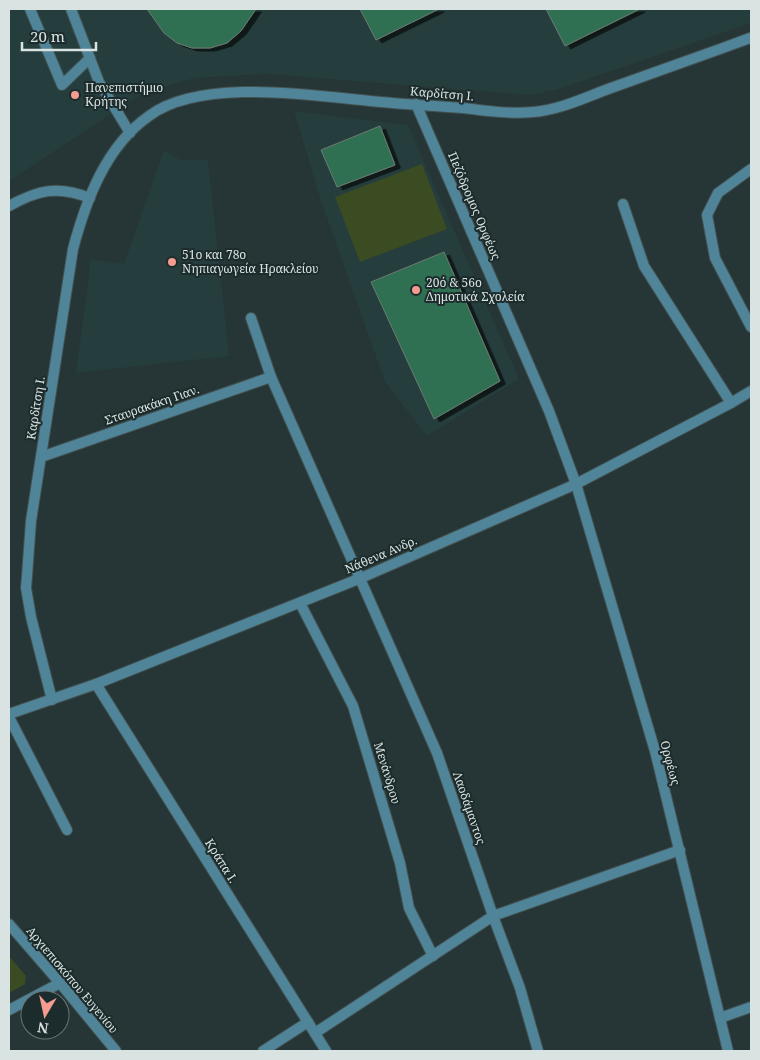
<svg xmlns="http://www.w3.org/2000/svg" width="760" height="1060" font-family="'Noto Serif',serif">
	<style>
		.built { fill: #253e3d }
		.green { fill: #3b4c22 }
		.building { fill: #2f7051; stroke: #6d7a72; filter: url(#shadow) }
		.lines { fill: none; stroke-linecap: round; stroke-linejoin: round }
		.minor-casing { stroke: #435151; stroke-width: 12 }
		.tertiary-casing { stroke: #435151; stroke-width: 12 }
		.minor { stroke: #4f8499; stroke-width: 10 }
		.tertiary { stroke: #4f8499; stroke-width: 10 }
		.poi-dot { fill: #f59c90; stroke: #1c2b2b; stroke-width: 2 }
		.labels { text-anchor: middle; stroke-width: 4; stroke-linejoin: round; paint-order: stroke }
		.poi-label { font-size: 12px; fill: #d9e3e2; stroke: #1c2b2b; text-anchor: start }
		.street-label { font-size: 12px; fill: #d9e3e2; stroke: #1c2b2b }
	</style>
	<defs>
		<filter id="shadow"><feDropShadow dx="5.5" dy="3" stdDeviation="0" flood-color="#0009"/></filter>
	</defs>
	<rect width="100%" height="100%" fill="#263535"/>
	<g class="built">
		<path d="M 9,9 L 751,9 L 751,23 L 556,90 L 529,95 L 267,74 L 194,78 L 141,94 L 9,181 Z"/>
		<path d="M 294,111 L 408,125 L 519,379 L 427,436 L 385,382 L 321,201 Z"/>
		<path d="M 164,150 L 180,160 L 208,160 L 229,356 L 76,373 L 91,259 L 124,264 Z"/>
	</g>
	<g class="green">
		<path d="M 422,164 L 447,229 L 360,262 L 335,197 Z"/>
		<path d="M 9,956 L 26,976 L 25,984 L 9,993 Z"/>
	</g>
	<g class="building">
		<path d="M 147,9 L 256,9 L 241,31 L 227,43 L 210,48 L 192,48 L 177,43 L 164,33 Z"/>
		<path d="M 360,9 L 439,9 L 376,40 Z"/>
		<path d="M 546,9 L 640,9 L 565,46 Z"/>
		<path d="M 380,126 L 395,165 L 337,187 L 321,150 Z"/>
		<path d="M 444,252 L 500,381 L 434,419 L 371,282 Z"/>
	</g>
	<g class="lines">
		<g class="minor-casing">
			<g id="minor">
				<path d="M 30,9 L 62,85 L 90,58"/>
				<path d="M 71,9 L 99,82 L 130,133"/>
				<path d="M 416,104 L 549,411 L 576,484 L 655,751 L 728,1051"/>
				<path d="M 751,169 L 718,193 L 707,215 L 715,258 L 751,327"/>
				<path d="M 623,204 L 644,266 L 731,403"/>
				<path d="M 9,206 C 38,190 58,185 90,198"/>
				<path d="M 251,318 L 271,377 L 437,753 L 493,916 L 520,988 L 538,1051"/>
				<path d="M 41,457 L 271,377"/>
				<path d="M 300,603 L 353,706 L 400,863 L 409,908 L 433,956"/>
				<path d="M 96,684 L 326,1051"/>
				<path d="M 52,700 L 31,617 L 26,588 L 27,576 L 31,521 L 73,249 C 86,200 106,146 149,116 C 200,78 309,95 370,101 C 401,104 432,106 463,108 C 486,111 510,114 533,112 C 560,110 586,97 611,88 C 658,71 704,55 750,38"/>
				<path d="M 9,717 L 67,830"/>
				<path d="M 9,1010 L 60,983"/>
				<path d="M 720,1018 L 751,1007"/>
				<path d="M 315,1033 L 493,916 L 680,850"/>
				<path d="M 263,1051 L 308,1022"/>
			</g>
		</g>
		<g class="tertiary-casing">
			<g id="tertiary">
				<path d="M 9,714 L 96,684 L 361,578 L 576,484 L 731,403 L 751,391"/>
				<path d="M 9,924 L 60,983 L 116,1051"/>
			</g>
		</g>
		<use href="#minor" class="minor"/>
		<use href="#tertiary" class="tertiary"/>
	</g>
	<g class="poi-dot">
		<circle cx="75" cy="95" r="5"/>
		<circle cx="172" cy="262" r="5"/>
		<circle cx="416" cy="290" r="5"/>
	</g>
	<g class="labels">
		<g class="poi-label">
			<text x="85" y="92">Πανεπιστήμιο<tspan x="85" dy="14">Κρήτης</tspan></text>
			<text x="182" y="259">51ο και 78ο<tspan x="182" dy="14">Νηπιαγωγεία Ηρακλείου</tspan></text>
			<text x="426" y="287">20ό &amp; 56ο<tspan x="426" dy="14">Δημοτικά Σχολεία</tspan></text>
		</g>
		<g class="street-label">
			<text transform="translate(442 94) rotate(5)" y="4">Καρδίτση Ι.</text>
			<text transform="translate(474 206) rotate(67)" y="4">Πεζόδρομος Ορφέως</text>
			<text transform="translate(152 405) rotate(-19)" y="4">Σταυρακάκη Γιαν.</text>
			<text transform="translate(36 408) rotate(-81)" y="4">Καρδίτση Ι.</text>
			<text transform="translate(381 555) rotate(-23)" y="4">Νάθενα Ανδρ.</text>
			<text transform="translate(670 763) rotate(75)" y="4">Ορφέως</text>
			<text transform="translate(387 773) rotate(73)" y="4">Μενάνδρου</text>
			<text transform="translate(469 808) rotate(71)" y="4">Λαοδάμαντος</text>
			<text transform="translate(221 861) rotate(58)" y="4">Κράπα Ι.</text>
			<text transform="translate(72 980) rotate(50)" y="4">Αρχιεπισκόπου Ευγενίου</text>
		</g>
	</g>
	<rect width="760" height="1060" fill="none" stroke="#d9e3e2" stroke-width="20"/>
	<g transform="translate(45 1015) rotate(189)"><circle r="24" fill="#1c2b2b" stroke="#687574"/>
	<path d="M0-4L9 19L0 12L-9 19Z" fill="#f59c90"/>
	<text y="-8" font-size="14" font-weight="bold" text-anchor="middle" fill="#d9e3e2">N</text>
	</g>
	<path d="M22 42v8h74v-8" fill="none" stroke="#d9e3e2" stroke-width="2.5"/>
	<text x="30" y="42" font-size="15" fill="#d9e3e2" stroke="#1c2b2b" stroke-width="4" paint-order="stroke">20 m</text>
</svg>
